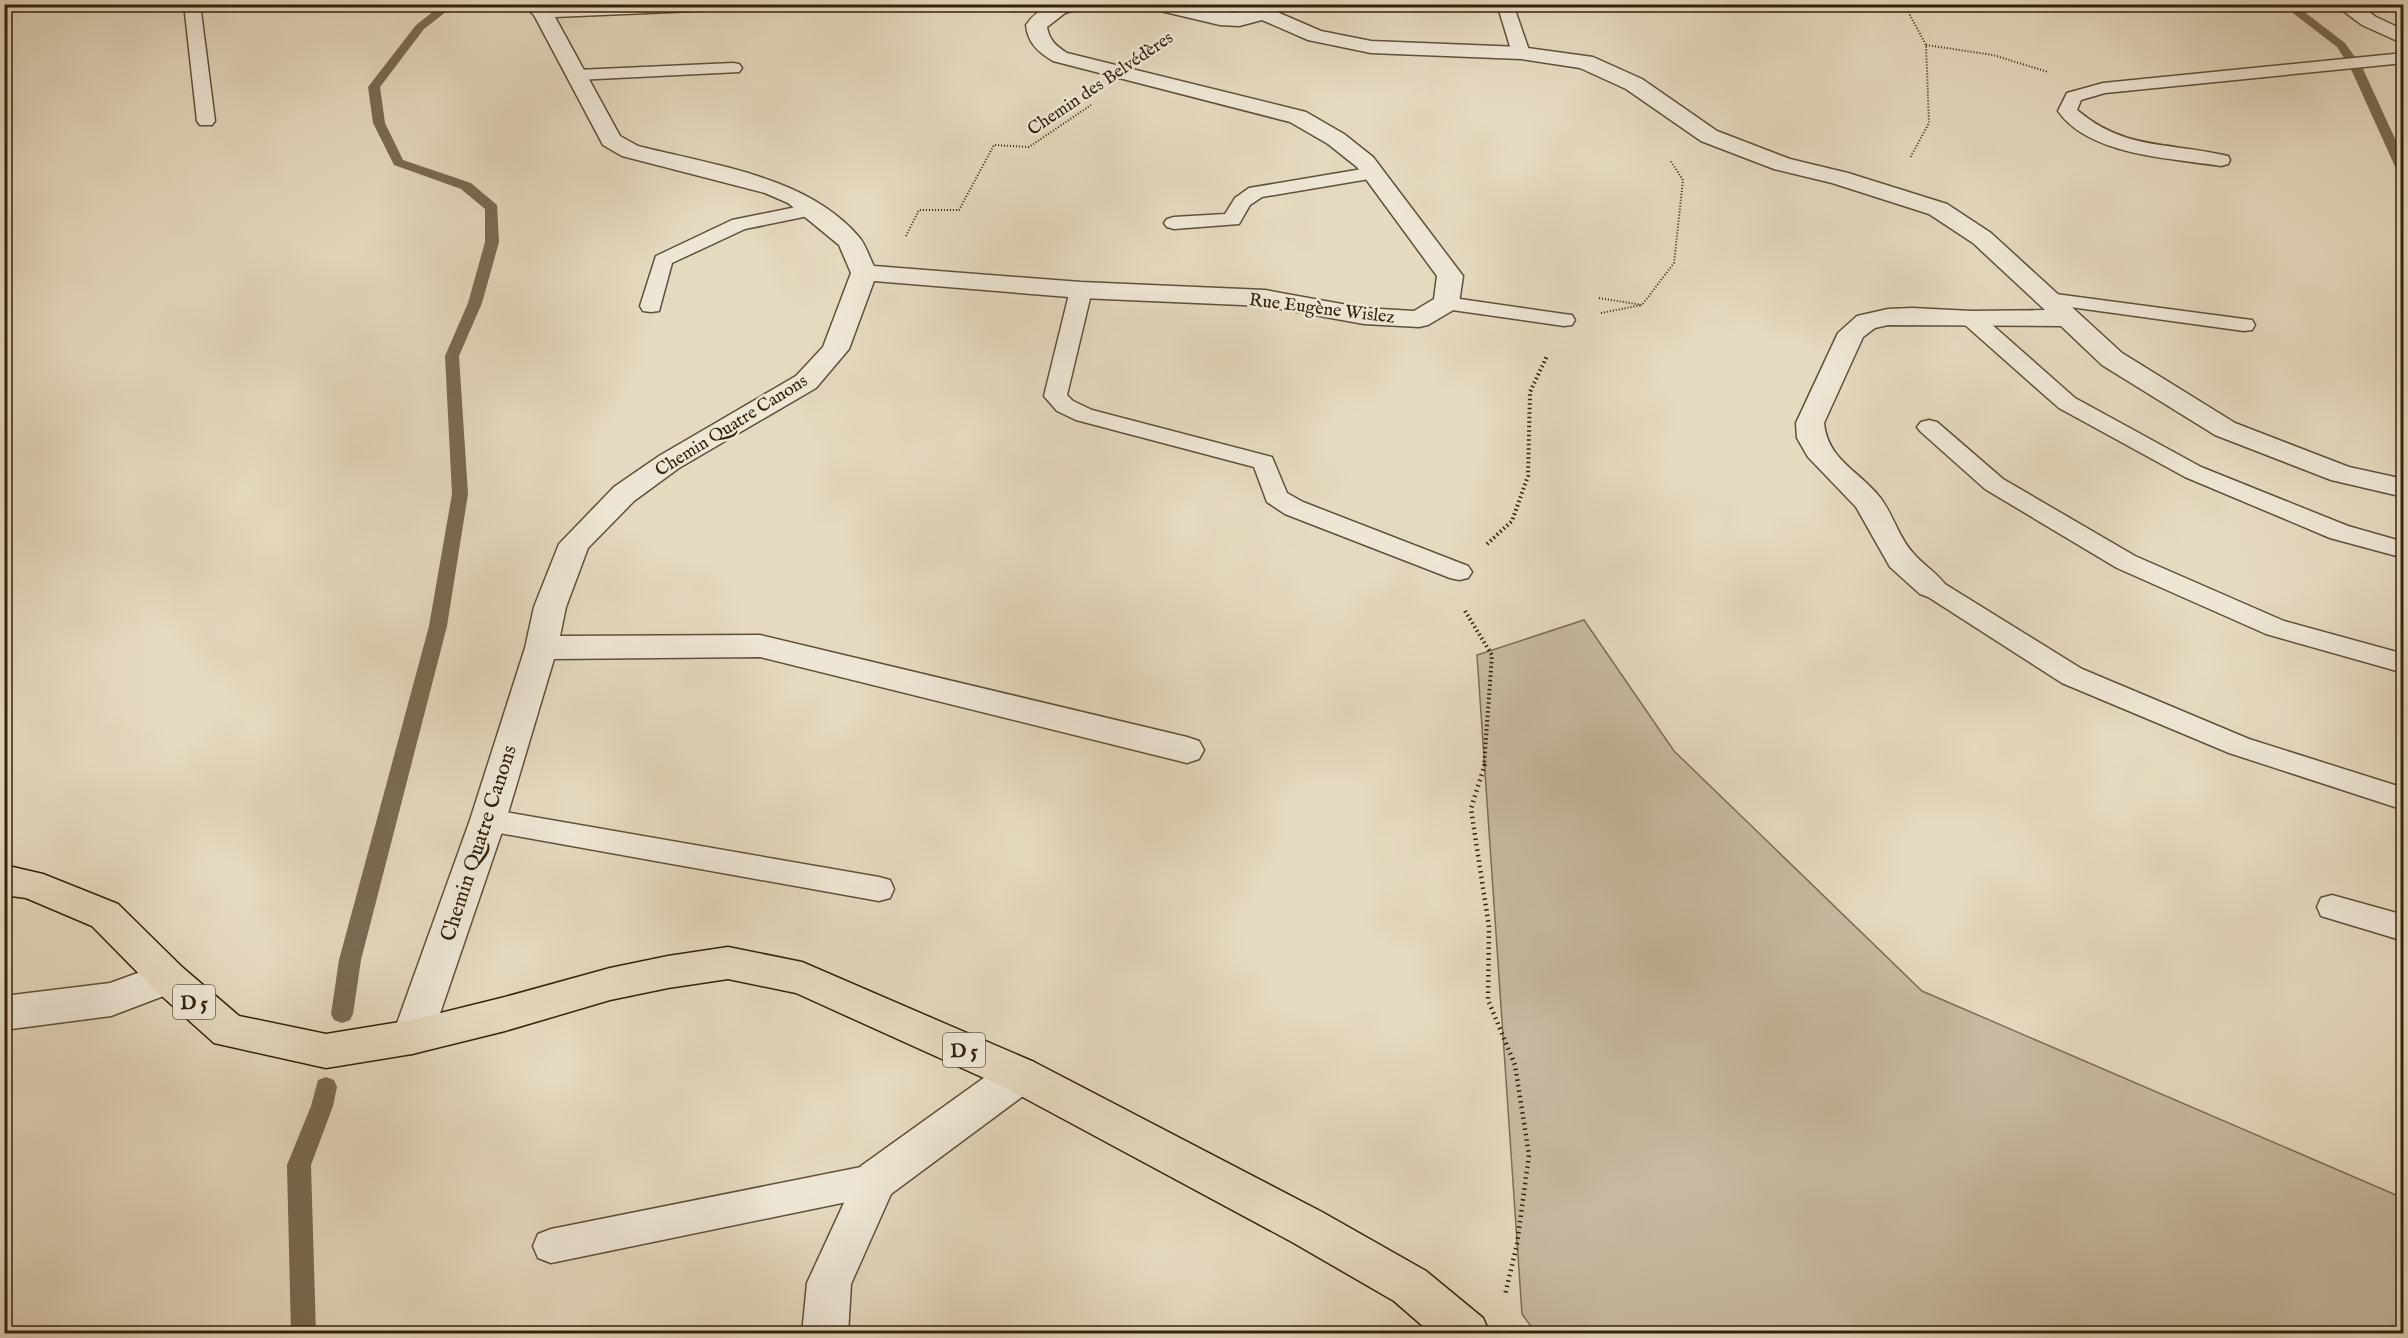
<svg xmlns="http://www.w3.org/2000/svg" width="2408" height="1338" font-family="'IM FELL English',serif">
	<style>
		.green { fill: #c7baa1; stroke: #7d6e56; stroke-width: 1.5 }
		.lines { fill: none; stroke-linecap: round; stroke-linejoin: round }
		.stream { fill: #796b53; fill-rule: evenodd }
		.service-casing { stroke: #605039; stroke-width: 3 }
		.minor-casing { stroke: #605039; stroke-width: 3 }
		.primary-casing { stroke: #33220c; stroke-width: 3 }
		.path-far2 { stroke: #33220c; stroke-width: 2; stroke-dasharray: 1 2; stroke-linecap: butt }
		.path-far1 { stroke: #33220c; stroke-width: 4; stroke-dasharray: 1.5 3; stroke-linecap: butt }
		.path { stroke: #33220c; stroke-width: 4.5; stroke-dasharray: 1.5 4; stroke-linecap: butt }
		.service { fill: #eee6d5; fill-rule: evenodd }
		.minor { fill: #eee6d5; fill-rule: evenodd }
		.primary { fill: #e5d9bf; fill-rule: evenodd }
		.labels { text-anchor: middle; stroke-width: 5; stroke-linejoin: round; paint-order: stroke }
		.far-street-label { font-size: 18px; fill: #33220c; stroke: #eee6d5 }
		.shield { fill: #eee6d5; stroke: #6b5d48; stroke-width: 1.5 }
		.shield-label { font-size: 20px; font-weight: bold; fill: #33220c }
		.street-label { font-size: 21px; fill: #33220c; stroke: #eee6d5 }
	</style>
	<rect width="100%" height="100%" fill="#e5d9bf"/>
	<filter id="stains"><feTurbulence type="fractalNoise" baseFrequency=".00333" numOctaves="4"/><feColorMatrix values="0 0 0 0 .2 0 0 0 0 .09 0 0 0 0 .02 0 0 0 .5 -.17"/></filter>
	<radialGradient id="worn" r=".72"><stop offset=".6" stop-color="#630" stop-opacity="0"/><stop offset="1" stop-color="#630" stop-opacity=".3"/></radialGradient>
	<path class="green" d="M 1584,620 L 1674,751 L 1922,991 L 2403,1198 L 2403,1333 L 1536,1333 L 1522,1314 L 1477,655 Z"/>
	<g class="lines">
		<g class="stream">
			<path d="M 443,4 L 456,4 L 424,29 L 380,87 L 385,123 L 403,160 L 471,183 L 497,205 L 499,242 L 482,303 L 459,356 L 468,494 L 447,626 L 361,960 L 353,1014 L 350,1020 L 342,1023 L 334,1020 L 331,1014 L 339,960 L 429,626 L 452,494 L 445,356 L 468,303 L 485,242 L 485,209 L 461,189 L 394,165 L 373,123 L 368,87 L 416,25 Z"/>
			<path d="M 2281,4 L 2294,4 L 2345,43 L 2362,67 L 2404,158 L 2404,177 L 2398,173 L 2350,67 L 2337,47 Z"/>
			<path d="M 326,1077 L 334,1080 L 337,1087 L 333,1106 L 311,1165 L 316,1334 L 291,1334 L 287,1165 L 311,1106 L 318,1080 Z"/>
		</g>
		<g class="service-casing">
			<g id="service">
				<path d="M 184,4 L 200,4 L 215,121 L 212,125 L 200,125 L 197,121 Z"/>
				<path d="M 1497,4 L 1513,4 L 1530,53 L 1527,57 L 1515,57 L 1512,53 Z"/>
				<path d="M 2404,53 L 2404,63 L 2105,93 L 2081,100 L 2077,110 C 2125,151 2170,142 2228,156 L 2230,160 L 2228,164 L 2221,166 C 2172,158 2089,156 2058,111 L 2067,93 L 2103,83 Z"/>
				<path d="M 733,63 L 739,64 L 742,68 L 739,72 L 577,80 L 571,79 L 568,75 L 571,71 L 577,70 Z"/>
				<path d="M 1374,167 L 1381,169 L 1384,173 L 1381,177 L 1262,197 L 1250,205 L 1239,224 L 1174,229 L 1167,227 L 1164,223 L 1167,219 L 1174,217 L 1225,214 L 1235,198 L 1249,188 Z"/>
				<path d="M 811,204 L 818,206 L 821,210 L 818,214 L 745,229 L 672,263 L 659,311 L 651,312 L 643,311 L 640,306 L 656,256 L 732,220 Z"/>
				<path d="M 1081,284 L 1088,286 L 1092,290 L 1067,395 L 1073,401 L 1092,410 L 1272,457 L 1287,493 L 1303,502 L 1468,566 L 1472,572 L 1468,578 L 1459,580 L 1450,578 L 1285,514 L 1267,502 L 1254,467 L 1076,420 L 1057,411 L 1044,396 L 1070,290 L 1074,286 Z"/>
				<path d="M 2048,293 L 2244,319 L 2252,320 L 2255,325 L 2252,330 L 2244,331 L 2041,303 L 2037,299 L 2041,295 Z"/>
				<path d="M 1446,297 L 1564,314 L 1572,315 L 1575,320 L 1572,325 L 1564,326 L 1438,308 L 1435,303 L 1438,298 Z"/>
				<path d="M 1972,313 L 1980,314 L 2075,398 L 2201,467 L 2348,526 L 2404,542 L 2404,558 L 2330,538 L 2185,477 L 2059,408 L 1964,324 L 1961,319 L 1964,314 Z"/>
				<path d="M 1929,420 L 1937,422 L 2003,479 L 2135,556 L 2284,621 L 2404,654 L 2404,673 L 2266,634 L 2117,568 L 1985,489 L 1921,432 L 1917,427 L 1921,422 Z"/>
				<path d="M 1931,578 L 1940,581 L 2082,669 L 2249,739 L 2404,788 L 2404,810 L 2229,753 L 2062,683 L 1922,593 L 1918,587 L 1922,581 Z"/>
				<path d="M 488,809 L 879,877 L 890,880 L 894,889 L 890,898 L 879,901 L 488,831 L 478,828 L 473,820 L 478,812 Z"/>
				<path d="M 2332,895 L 2404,915 L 2404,941 L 2321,916 L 2317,907 L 2321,898 Z"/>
				<path d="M 876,1164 L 888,1169 L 894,1180 L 888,1191 L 876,1196 L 551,1263 L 538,1258 L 533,1246 L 538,1234 L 551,1229 Z"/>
			</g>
		</g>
		<g class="minor-casing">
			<g id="minor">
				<path d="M 522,4 L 728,4 L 725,8 L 718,10 L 555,17 L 620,136 L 638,146 C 712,165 807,176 859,237 C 866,245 869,257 874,266 L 1081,282 L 1265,290 L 1364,308 L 1414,311 L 1434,299 L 1437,276 L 1357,167 L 1328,144 L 1290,122 L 1053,61 C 1038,52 1028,43 1026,25 C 1041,3 1060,4 1084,4 L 1081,8 L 1065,13 L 1047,27 C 1049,40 1056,46 1067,53 L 1306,112 L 1344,134 L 1373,157 L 1463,276 L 1459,303 L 1455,309 L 1428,325 L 1419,327 L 1364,324 L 1265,306 L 1081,298 L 874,281 L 849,349 L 816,388 L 679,468 L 634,501 L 588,548 L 566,607 L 560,636 L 760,635 L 1187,737 L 1199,741 L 1204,750 L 1199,759 L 1187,763 L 760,657 L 554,659 L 506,820 L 432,1037 L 426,1049 L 412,1054 L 398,1049 L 392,1037 L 470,820 L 525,648 L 534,607 L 559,544 L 614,487 L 659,456 L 796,376 L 823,347 L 851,273 L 839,245 L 788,203 L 765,193 L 622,156 L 603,145 L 534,15 Z"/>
				<path d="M 1145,4 C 1158,4 1172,3 1184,5 C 1208,8 1226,17 1250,10 L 1246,4 L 1267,4 L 1270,9 L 1321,31 L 1371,41 L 1521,47 L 1593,57 L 1642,79 L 1717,131 L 1790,159 L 1848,173 L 1947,204 L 1991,233 L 2122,353 L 2235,423 L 2349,467 L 2404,479 L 2404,497 L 2331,480 L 2215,435 L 2102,365 L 2061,326 L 1888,325 L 1875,328 L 1863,337 L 1824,423 C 1827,458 1857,470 1878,495 C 1893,512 1898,538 1914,554 C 1924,566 1938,573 1947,587 L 1942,594 L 1931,598 L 1920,594 L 1890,567 L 1856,507 L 1808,457 L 1797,438 L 1796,423 L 1838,333 L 1857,316 L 1888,309 L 1912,308 L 1972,311 L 2045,310 L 1973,243 L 1929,214 L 1832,183 L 1774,169 L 1701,141 L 1626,89 L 1580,68 L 1521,59 L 1371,53 L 1308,40 L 1262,20 L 1239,26 L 1220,25 L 1148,8 Z"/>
				<path d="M 2334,4 L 2358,4 L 2376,17 L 2404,30 L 2404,44 L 2362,25 Z"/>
				<path d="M 168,962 L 182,967 L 187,978 L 182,989 L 111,1016 L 4,1030 L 4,996 L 110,983 Z"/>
				<path d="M 1020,1057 L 1034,1062 L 1040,1075 L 1034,1088 L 891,1194 L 851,1284 L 848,1334 L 802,1334 L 807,1283 L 861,1166 L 1006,1062 Z"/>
			</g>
		</g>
		<g class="primary-casing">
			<path id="primary" d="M 4,865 L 43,874 L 118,904 L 182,967 L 239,1016 L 326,1034 L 412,1020 L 505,997 L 610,968 L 668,956 L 728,947 L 802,962 L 1034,1062 L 1322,1212 L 1426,1271 L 1483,1318 L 1490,1334 L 1432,1334 L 1394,1301 L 1292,1242 L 1006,1088 L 796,993 L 728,979 L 668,988 L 610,1000 L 505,1031 L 412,1054 L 326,1068 L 214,1043 L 154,989 L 92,926 L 26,898 L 4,895 Z"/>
		</g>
		<g class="path-far2">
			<path d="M 1904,4 L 1926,45 L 1929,123 L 1910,158"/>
			<path d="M 1926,45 L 1993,55 L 2048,72"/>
			<path d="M 906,236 L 919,210 L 959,210 L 994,145 L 1029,147 L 1091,105"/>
			<path d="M 1599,298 L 1642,305 L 1674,263 L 1683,180 L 1670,160"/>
			<path d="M 1601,313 L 1642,305"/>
		</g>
		<g class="path-far1">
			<path d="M 1487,544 L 1512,521 L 1528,476 L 1530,392 L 1547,356"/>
			<path d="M 1465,611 L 1492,655 L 1484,766"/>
		</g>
		<path class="path" d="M 1485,764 L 1471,809 L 1489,927 L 1488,1000 L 1515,1065 L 1529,1155 L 1517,1244 L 1505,1295"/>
		<use href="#service" class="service"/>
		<use href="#minor" class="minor"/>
		<use href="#primary" class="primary"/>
	</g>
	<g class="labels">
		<g class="far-street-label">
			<text transform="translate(1100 83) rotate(-34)" y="6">Chemin des Belvédères</text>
			<text transform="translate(1322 308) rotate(7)" y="6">Rue Eugène Wislez</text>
			<text transform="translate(731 425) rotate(-32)" y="6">Chemin Quatre Canons</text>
		</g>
		<g class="shield">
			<rect x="173" y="985" width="42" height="34" rx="4.5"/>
			<rect x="943" y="1033" width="42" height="34" rx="4.5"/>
		</g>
		<g class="shield-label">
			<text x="194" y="1009">D 5</text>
			<text x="964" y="1057">D 5</text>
		</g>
		<g class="street-label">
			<text transform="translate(478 843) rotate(-72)" y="7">Chemin Quatre Canons</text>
		</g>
	</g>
	<rect width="2408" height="1338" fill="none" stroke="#e5d9bf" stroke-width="24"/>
	<rect x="6" y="6" width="2396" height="1326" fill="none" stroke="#33220c" stroke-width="3"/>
	<rect x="12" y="12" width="2384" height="1314" fill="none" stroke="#33220c" stroke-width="1.5"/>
	<rect width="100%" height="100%" filter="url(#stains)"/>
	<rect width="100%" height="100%" fill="url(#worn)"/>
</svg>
